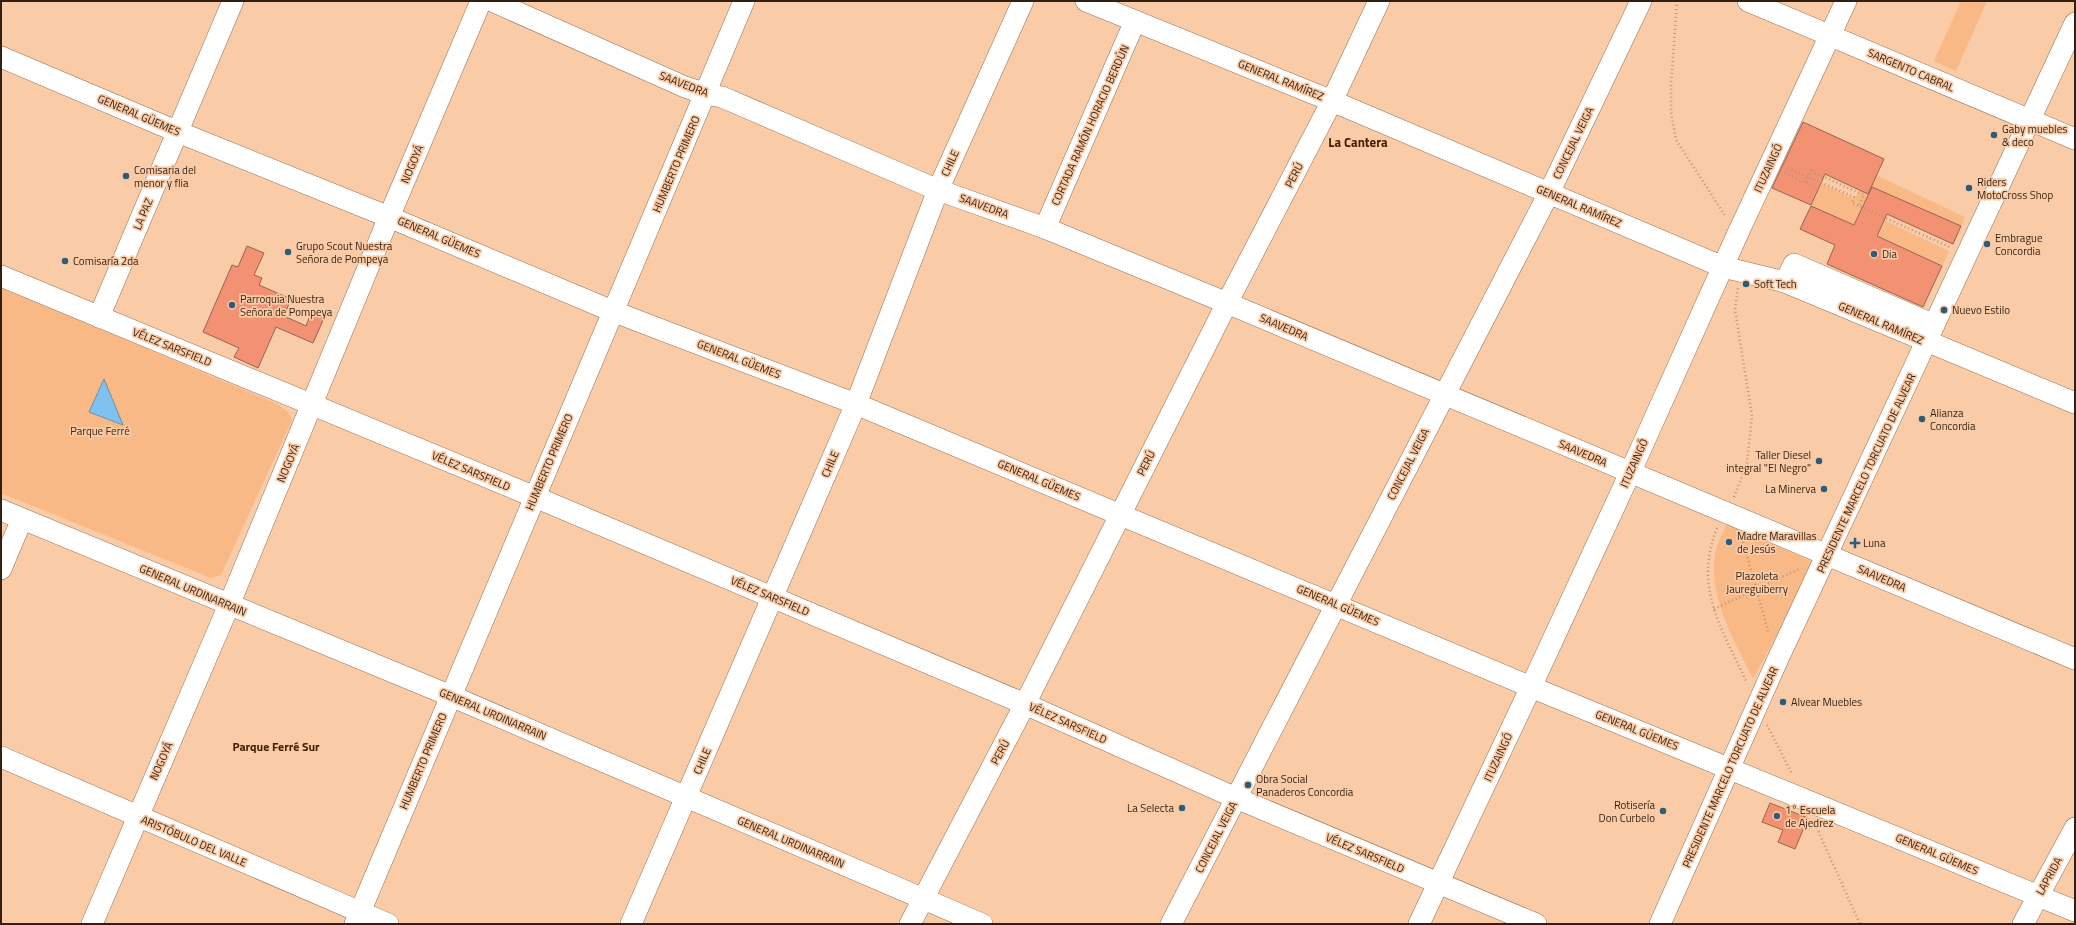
<svg xmlns="http://www.w3.org/2000/svg" width="2076" height="925" font-family="'Titillium Web',sans-serif">
	<style>
		.green { fill: #f9b986 }
		.water { fill: #80c2ef; stroke: #6891ac }
		.building { fill: #f29273; stroke: #966352 }
		.lines { fill: none; stroke-linecap: round; stroke-linejoin: round }
		.minor-casing { stroke: #986e4d; stroke-width: 22 }
		.path { stroke: #b99376; stroke-width: 2.5; stroke-dasharray: 1 3; stroke-linecap: butt }
		.minor { stroke: #fff; stroke-width: 21 }
		.path-bridge { stroke: #b99376; stroke-width: 2.5; stroke-dasharray: 1 3; stroke-linecap: butt }
		.poi-dot { fill: #2d5c7b; stroke: #facba7; stroke-width: 1.5 }
		.labels { text-anchor: middle; stroke-width: 3.5; stroke-linejoin: round; paint-order: stroke }
		.street-label { font-size: 11px; fill: #311f11; stroke: #facba7 }
		.poi-label { font-size: 11px; fill: #311f11; stroke: #facba7; text-anchor: start }
		.park-label { font-size: 11px; fill: #372516; stroke: #facba7 }
		.neighbourhood-label { font-size: 12px; font-weight: bold; fill: #442000; stroke: #facba7 }
		.quarter-label { font-size: 13px; font-weight: bold; fill: #442000; stroke: #facba7 }
	</style>
	<rect width="100%" height="100%" fill="#facba7"/>
	<g class="green">
		<path d="M 1961,1 L 1987,1 L 1956,71 L 1934,61 Z"/>
		<path d="M 1876,175 L 1965,217 L 1961,226 L 1874,209 L 1863,204 L 1854,225 L 1811,206 L 1821,183 L 1855,199 L 1859,190 Z"/>
		<path d="M 1884,220 L 1949,251 L 1942,266 L 1877,236 Z"/>
		<path d="M 1,287 L 277,404 L 288,412 L 292,420 L 221,575 L 211,578 L 1,493 Z"/>
		<path d="M 1727,524 L 1815,563 L 1753,679 C 1734,639 1704,592 1717,546 C 1719,539 1724,531 1727,524 Z"/>
	</g>
	<path class="water" d="M 104,379 L 123,425 L 89,412 Z"/>
	<g class="building">
		<path d="M 1803,122 L 1884,159 L 1868,194 L 1825,174 L 1811,205 L 1772,188 Z"/>
		<path d="M 1872,187 L 1961,226 L 1953,244 L 1887,214 L 1877,236 L 1942,266 L 1923,307 L 1827,264 L 1835,245 L 1800,229 L 1811,206 L 1854,225 Z"/>
		<path d="M 247,246 L 264,253 L 254,275 L 262,278 L 259,285 L 291,299 L 284,316 L 306,326 L 311,313 L 324,318 L 313,343 L 276,327 L 258,368 L 234,357 L 239,348 L 203,332 L 232,265 L 238,267 Z"/>
		<path d="M 1770,803 L 1808,818 L 1795,849 L 1778,842 L 1783,830 L 1762,822 Z"/>
	</g>
	<g class="lines">
		<g class="minor-casing">
			<g id="minor">
				<path d="M 492,1 L 685,87 L 706,94 L 722,97 L 938,190 L 1045,228 L 1227,303 L 2075,659"/>
				<path d="M 1086,1 L 1332,101 L 1723,267 L 1785,282 L 2075,403"/>
				<path d="M 1748,1 L 2075,139"/>
				<path d="M 1,57 L 178,132 L 389,217 L 612,311 L 856,404 L 1531,687 L 2075,911"/>
				<path d="M 1045,228 L 1135,21"/>
				<path d="M 1,276 L 535,497 L 1025,704 L 1236,798 L 1536,924"/>
				<path d="M 1785,282 L 1794,264 L 1934,325"/>
				<path d="M 99,317 L 233,1"/>
				<path d="M 1,510 L 451,696 L 982,924"/>
				<path d="M 1,569 L 22,519"/>
				<path d="M 1,757 L 388,924"/>
				<path d="M 92,924 L 229,605 L 389,217 L 481,1"/>
				<path d="M 355,924 L 744,1"/>
				<path d="M 631,924 L 856,404 L 938,190 L 1023,1"/>
				<path d="M 910,924 L 1025,704 L 1227,303 L 1332,101 L 1379,1"/>
				<path d="M 1171,924 L 1549,193 L 1641,1"/>
				<path d="M 1419,924 L 1531,687 L 1630,473 L 1738,233 L 1846,1"/>
				<path d="M 1660,924 L 1777,661 L 2075,23"/>
				<path d="M 2023,924 L 2075,828"/>
			</g>
		</g>
		<g class="path">
			<path d="M 1677,1 L 1671,85 L 1671,112 L 1676,140 L 1726,217"/>
			<path d="M 1788,168 L 1854,197 L 1852,203 L 1952,248"/>
			<path d="M 1785,173 L 1819,189"/>
			<path d="M 1734,497 L 1747,464 L 1752,416 L 1735,310 L 1738,288"/>
			<path d="M 1717,528 C 1693,589 1722,628 1747,683"/>
			<path d="M 1742,538 L 1769,634"/>
			<path d="M 1714,609 L 1801,568"/>
			<path d="M 1767,725 L 1792,774"/>
			<path d="M 1815,824 L 1860,924"/>
		</g>
		<use href="#minor" class="minor"/>
		<path class="path-bridge" d="M 1806,182 L 1811,171 L 1864,195 L 1859,206"/>
	</g>
	<g class="poi-dot">
		<circle cx="1994" cy="135" r="4"/>
		<circle cx="126" cy="176" r="4"/>
		<circle cx="1969" cy="188" r="4"/>
		<circle cx="1987" cy="244" r="4"/>
		<circle cx="288" cy="252" r="4"/>
		<circle cx="1874" cy="254" r="4"/>
		<circle cx="65" cy="261" r="4"/>
		<circle cx="1746" cy="284" r="4"/>
		<circle cx="232" cy="305" r="4"/>
		<circle cx="1944" cy="310" r="4"/>
		<circle cx="1922" cy="419" r="4"/>
		<circle cx="1819" cy="461" r="4"/>
		<circle cx="1824" cy="489" r="4"/>
		<circle cx="1729" cy="542" r="4"/>
		<path d="M1853 537h4v4h4v4h-4v4h-4v-4h-4v-4h4z"/>
		<circle cx="1783" cy="702" r="4"/>
		<circle cx="1248" cy="785" r="4"/>
		<circle cx="1182" cy="808" r="4"/>
		<circle cx="1663" cy="811" r="4"/>
		<circle cx="1777" cy="816" r="4"/>
	</g>
	<g class="labels">
		<g class="street-label">
			<text transform="translate(1911 70) rotate(23)" y="4">SARGENTO CABRAL</text>
			<text transform="translate(1281 80) rotate(22)" y="4">GENERAL RAMÍREZ</text>
			<text transform="translate(684 84) rotate(21)" y="4">SAAVEDRA</text>
			<text transform="translate(139 115) rotate(23)" y="4">GENERAL GÜEMES</text>
			<text transform="translate(1090 125) rotate(-66)" y="4">CORTADA RAMÓN HORACIO BERDÚN</text>
			<text transform="translate(1573 143) rotate(-64)" y="4">CONCEJAL VEIGA</text>
			<text transform="translate(950 163) rotate(-66)" y="4">CHILE</text>
			<text transform="translate(412 164) rotate(-67)" y="4">NOGOYÁ</text>
			<text transform="translate(676 164) rotate(-67)" y="4">HUMBERTO PRIMERO</text>
			<text transform="translate(1768 168) rotate(-65)" y="4">ITUZAINGÓ</text>
			<text transform="translate(1294 175) rotate(-63)" y="4">PERÚ</text>
			<text transform="translate(984 206) rotate(20)" y="4">SAAVEDRA</text>
			<text transform="translate(1579 206) rotate(23)" y="4">GENERAL RAMÍREZ</text>
			<text transform="translate(143 214) rotate(-67)" y="4">LA PAZ</text>
			<text transform="translate(439 237) rotate(23)" y="4">GENERAL GÜEMES</text>
			<text transform="translate(1881 323) rotate(23)" y="4">GENERAL RAMÍREZ</text>
			<text transform="translate(1284 327) rotate(23)" y="4">SAAVEDRA</text>
			<text transform="translate(172 347) rotate(22)" y="4">VÉLEZ SARSFIELD</text>
			<text transform="translate(739 359) rotate(21)" y="4">GENERAL GÜEMES</text>
			<text transform="translate(1583 453) rotate(23)" y="4">SAAVEDRA</text>
			<text transform="translate(549 462) rotate(-67)" y="4">HUMBERTO PRIMERO</text>
			<text transform="translate(288 463) rotate(-67)" y="4">NOGOYÁ</text>
			<text transform="translate(1146 463) rotate(-63)" y="4">PERÚ</text>
			<text transform="translate(1634 463) rotate(-66)" y="4">ITUZAINGÓ</text>
			<text transform="translate(830 464) rotate(-67)" y="4">CHILE</text>
			<text transform="translate(1408 464) rotate(-63)" y="4">CONCEJAL VEIGA</text>
			<text transform="translate(471 471) rotate(23)" y="4">VÉLEZ SARSFIELD</text>
			<text transform="translate(1866 473) rotate(-65)" y="4">PRESIDENTE MARCELO TORCUATO DE ALVEAR</text>
			<text transform="translate(1039 480) rotate(23)" y="4">GENERAL GÜEMES</text>
			<text transform="translate(1882 578) rotate(23)" y="4">SAAVEDRA</text>
			<text transform="translate(193 590) rotate(23)" y="4">GENERAL URDINARRAIN</text>
			<text transform="translate(770 596) rotate(23)" y="4">VÉLEZ SARSFIELD</text>
			<text transform="translate(1338 605) rotate(23)" y="4">GENERAL GÜEMES</text>
			<text transform="translate(493 714) rotate(23)" y="4">GENERAL URDINARRAIN</text>
			<text transform="translate(1068 723) rotate(24)" y="4">VÉLEZ SARSFIELD</text>
			<text transform="translate(1637 730) rotate(22)" y="4">GENERAL GÜEMES</text>
			<text transform="translate(1000 752) rotate(-62)" y="4">PERÚ</text>
			<text transform="translate(1498 757) rotate(-65)" y="4">ITUZAINGÓ</text>
			<text transform="translate(161 761) rotate(-66)" y="4">NOGOYÁ</text>
			<text transform="translate(423 761) rotate(-67)" y="4">HUMBERTO PRIMERO</text>
			<text transform="translate(702 761) rotate(-67)" y="4">CHILE</text>
			<text transform="translate(1730 767) rotate(-66)" y="4">PRESIDENTE MARCELO TORCUATO DE ALVEAR</text>
			<text transform="translate(1216 837) rotate(-63)" y="4">CONCEJAL VEIGA</text>
			<text transform="translate(194 841) rotate(23)" y="4">ARISTÓBULO DEL VALLE</text>
			<text transform="translate(791 842) rotate(23)" y="4">GENERAL URDINARRAIN</text>
			<text transform="translate(1365 853) rotate(23)" y="4">VÉLEZ SARSFIELD</text>
			<text transform="translate(1937 854) rotate(23)" y="4">GENERAL GÜEMES</text>
			<text transform="translate(2049 876) rotate(-61)" y="4">LAPRIDA</text>
		</g>
		<g class="poi-label">
			<text x="2002" y="133">Gaby muebles<tspan x="2002" dy="13">&amp; deco</tspan></text>
			<text x="134" y="174">Comisaria del<tspan x="134" dy="13">menor y flia</tspan></text>
			<text x="1977" y="186">Riders<tspan x="1977" dy="13">MotoCross Shop</tspan></text>
			<text x="1995" y="242">Embrague<tspan x="1995" dy="13">Concordia</tspan></text>
			<text x="296" y="250">Grupo Scout Nuestra<tspan x="296" dy="13">Señora de Pompeya</tspan></text>
			<text x="1882" y="258">Dia</text>
			<text x="73" y="265">Comisaría 2da</text>
			<text x="1754" y="288">Soft Tech</text>
			<text x="240" y="303">Parroquia Nuestra<tspan x="240" dy="13">Señora de Pompeya</tspan></text>
			<text x="1952" y="314">Nuevo Estilo</text>
			<text x="1930" y="417">Alianza<tspan x="1930" dy="13">Concordia</tspan></text>
			<text x="1811" y="459" text-anchor="end">Taller Diesel<tspan x="1811" dy="13">integral "El Negro"</tspan></text>
			<text x="1816" y="493" text-anchor="end">La Minerva</text>
			<text x="1737" y="540">Madre Maravillas<tspan x="1737" dy="13">de Jesús</tspan></text>
			<text x="1863" y="547">Luna</text>
			<text x="1791" y="706">Alvear Muebles</text>
			<text x="1256" y="783">Obra Social<tspan x="1256" dy="13">Panaderos Concordia</tspan></text>
			<text x="1655" y="809" text-anchor="end">Rotisería<tspan x="1655" dy="13">Don Curbelo</tspan></text>
			<text x="1174" y="812" text-anchor="end">La Selecta</text>
			<text x="1785" y="814">1° Escuela<tspan x="1785" dy="13">de Ajedrez</tspan></text>
		</g>
		<g class="park-label">
			<text x="100" y="435">Parque Ferré</text>
			<text x="1757" y="580">Plazoleta<tspan x="1757" dy="13">Jaureguiberry</tspan></text>
		</g>
		<g class="neighbourhood-label">
			<text x="276" y="751">Parque Ferré Sur</text>
		</g>
		<g class="quarter-label">
			<text x="1358" y="147">La Cantera</text>
		</g>
	</g>
	<rect width="2076" height="925" fill="none" stroke="#311f11" stroke-width="4"/>
</svg>
